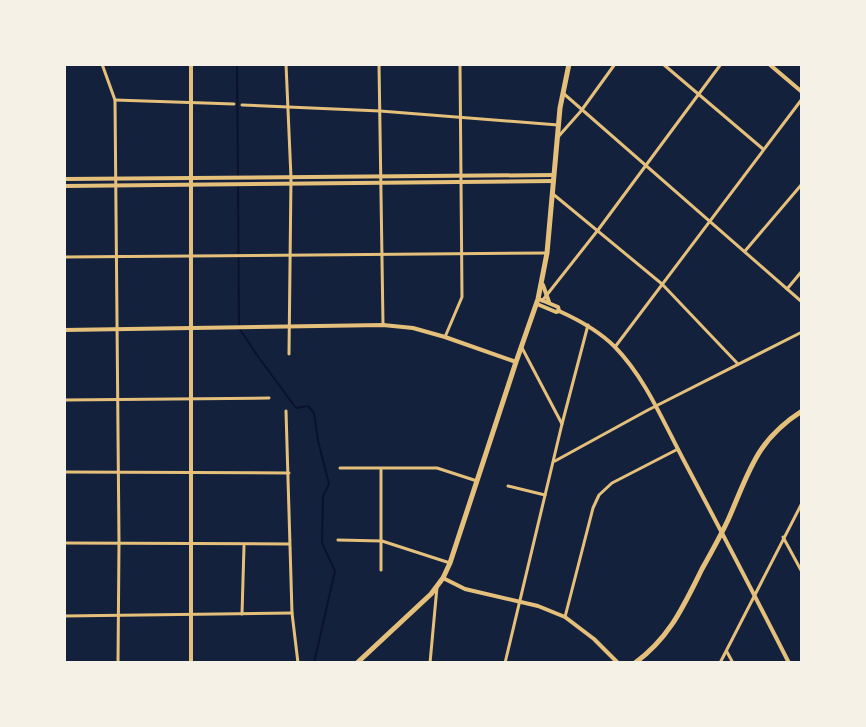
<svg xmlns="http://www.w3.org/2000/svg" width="866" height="727" font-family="Karla,sans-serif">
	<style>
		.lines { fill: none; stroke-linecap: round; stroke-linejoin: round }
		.stream { stroke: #0b132b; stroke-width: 2 }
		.minor { stroke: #e5c07b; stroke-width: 3 }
		.tertiary { stroke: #e5c07b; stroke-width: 4 }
		.primary { stroke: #e5c07b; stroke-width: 5 }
	</style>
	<rect width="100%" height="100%" fill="#14213d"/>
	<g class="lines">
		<g class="stream">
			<path d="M 237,64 L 238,178"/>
			<path d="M 238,184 L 239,328 L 259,358 L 296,408 L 308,406 L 314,413 L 318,441 L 329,484 L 323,496 L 322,543 L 335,571 L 314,663"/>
		</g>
		<g class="minor">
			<path d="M 102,64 L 115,100 L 119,542 L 118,663"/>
			<path d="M 286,64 L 291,178 L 289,354"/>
			<path d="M 379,64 L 383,324"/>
			<path d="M 663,64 L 763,149"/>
			<path d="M 563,93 L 802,302"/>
			<path d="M 115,100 L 234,104"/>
			<path d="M 242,105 L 380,111 L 558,125"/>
			<path d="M 558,137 L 581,111 L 615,64"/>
			<path d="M 553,194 L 662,284 L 738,364"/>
			<path d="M 745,251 L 802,184"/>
			<path d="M 64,257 L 547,253"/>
			<path d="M 787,289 L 802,271"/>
			<path d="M 542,301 L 598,230 L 721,64"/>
			<path d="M 445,337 L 462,297 L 460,64"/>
			<path d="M 521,346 L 562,424"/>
			<path d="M 615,347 L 802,99"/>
			<path d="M 64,400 L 269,398"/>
			<path d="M 286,411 L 292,613 L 298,663"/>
			<path d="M 555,461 L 648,410 L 802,332"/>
			<path d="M 340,468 L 437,468 L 477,481"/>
			<path d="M 64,472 L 289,473"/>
			<path d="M 508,486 L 545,495"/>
			<path d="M 783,537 L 802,572"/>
			<path d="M 338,540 L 382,541 L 450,563"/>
			<path d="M 64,543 L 289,544"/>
			<path d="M 381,570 L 381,470"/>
			<path d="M 242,614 L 244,546"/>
			<path d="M 64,616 L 292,613"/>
			<path d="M 565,617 L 593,508 L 599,495 L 612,483 L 678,449"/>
			<path d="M 727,652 L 733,663"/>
			<path d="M 430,663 L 437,587"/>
			<path d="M 505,663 L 562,424 L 588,325"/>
			<path d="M 720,663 L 802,503"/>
		</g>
		<g class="tertiary">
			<path d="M 769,64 L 802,92"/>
			<path d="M 64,179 L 554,175"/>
			<path d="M 64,186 L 554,181"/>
			<path d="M 543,285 L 549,302"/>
			<path d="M 539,299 L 558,307 L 559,311 C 579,320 599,331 615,347 C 645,378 662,419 682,457 C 718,525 754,594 789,663"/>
			<path d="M 537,304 L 556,312 L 559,311"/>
			<path d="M 64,330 L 383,325 L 413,328 L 445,337 L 516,362"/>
			<path d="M 443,578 L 465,589 L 538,606 L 565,617 L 594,639 L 618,663"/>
			<path d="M 191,663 L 191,64"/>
		</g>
		<g class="primary">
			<path d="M 357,663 L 431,594 L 443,578 L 450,563 L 516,362 L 538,299 L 547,253 L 560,108 L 569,64"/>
			<path d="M 635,663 C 670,637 683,607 702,569 C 711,553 720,537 728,520 C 749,473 755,441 802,411"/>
		</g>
	</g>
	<rect width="866" height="727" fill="none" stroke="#f6f1e7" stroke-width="132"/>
</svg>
